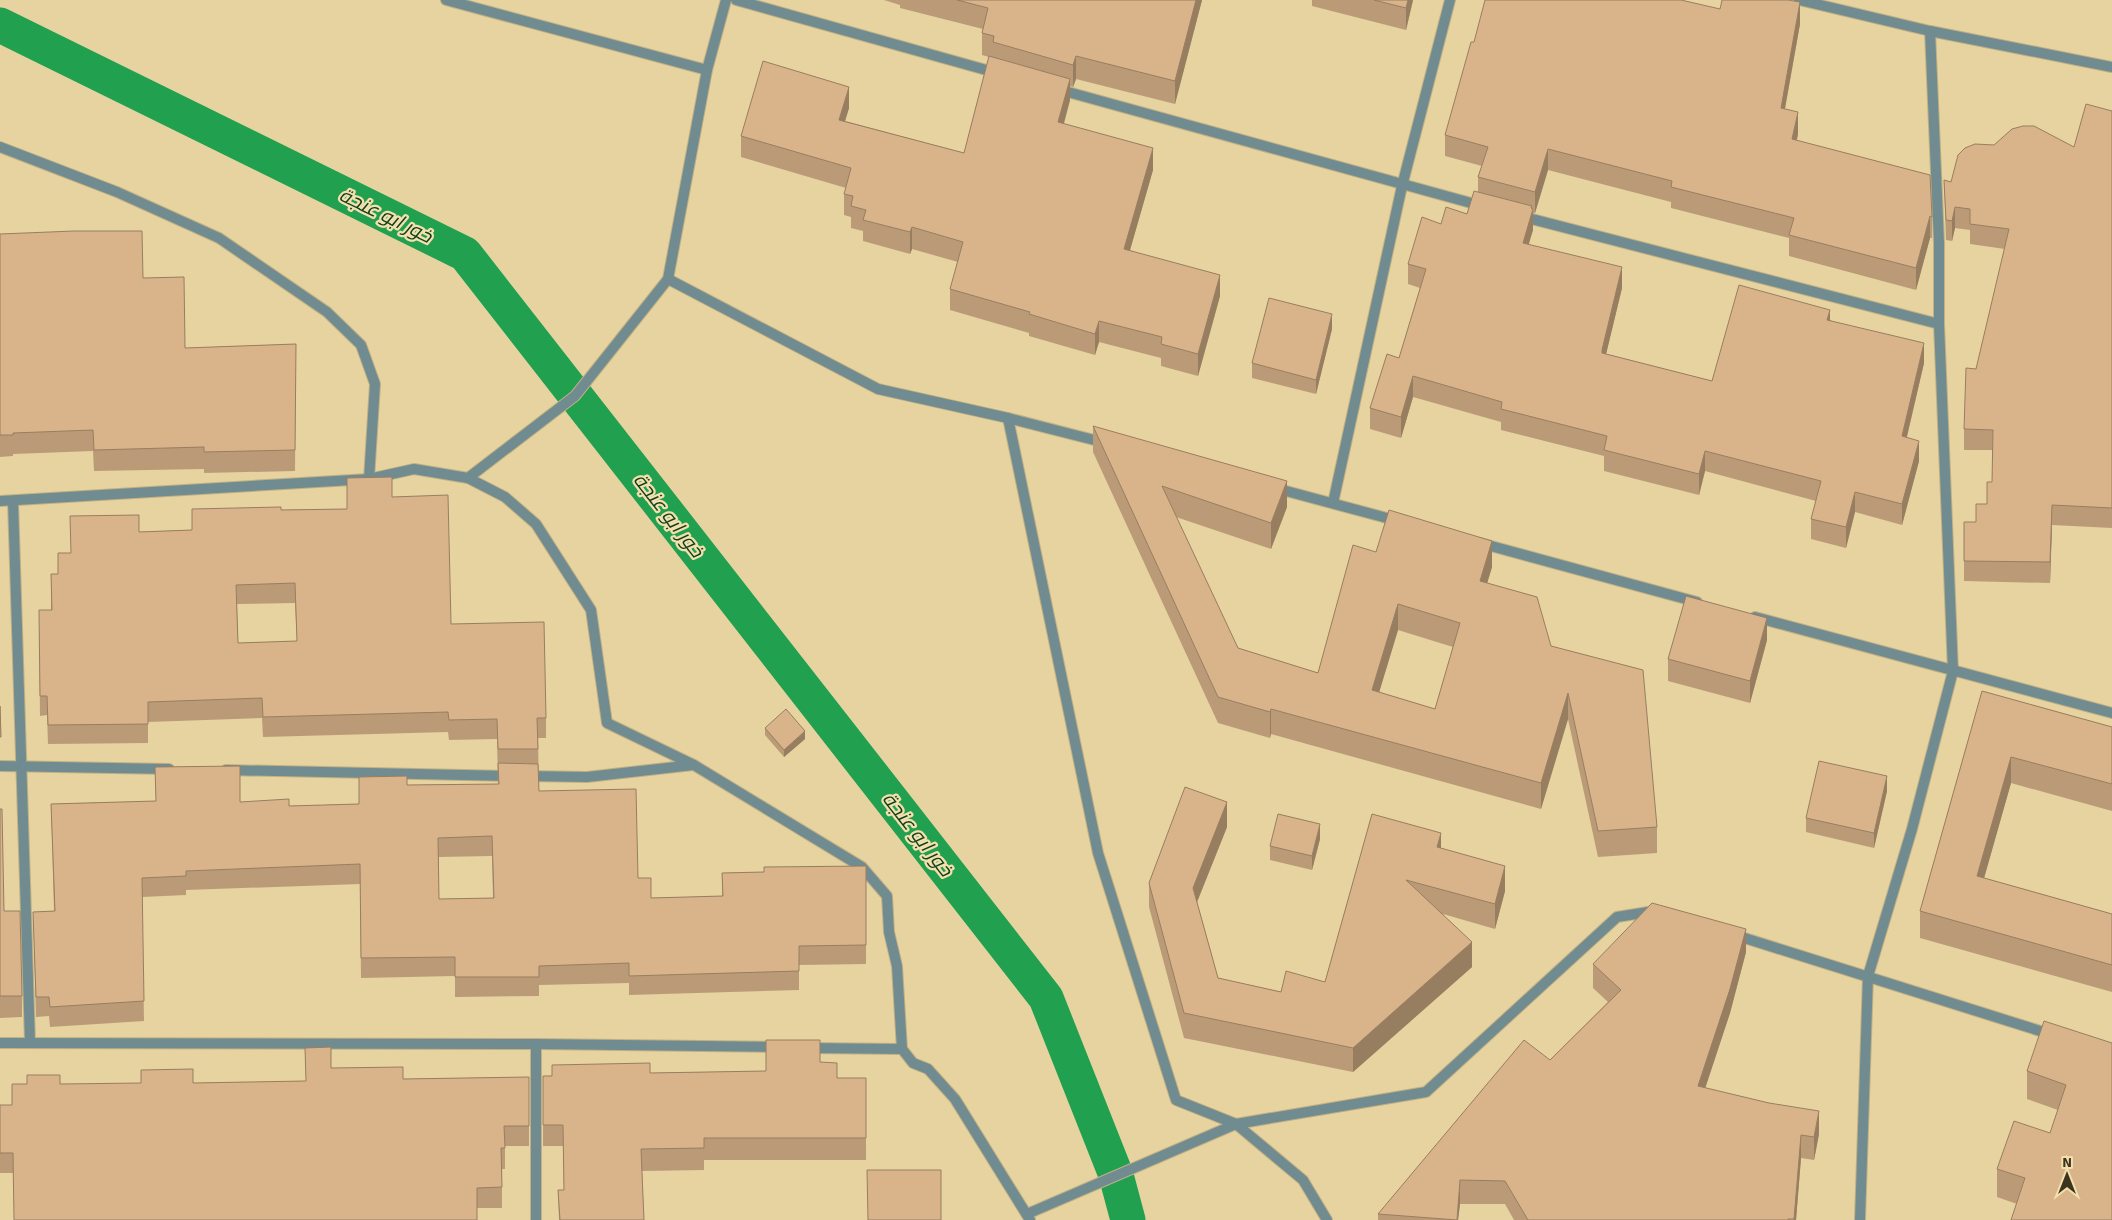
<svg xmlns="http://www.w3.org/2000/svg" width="2112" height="1220" font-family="Signika,Cairo,sans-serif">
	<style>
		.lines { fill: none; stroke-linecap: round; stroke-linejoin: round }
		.canal { stroke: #21a04f; stroke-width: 35 }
		.street-casing { stroke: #c1b083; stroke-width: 12 }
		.street { stroke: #708c91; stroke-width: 10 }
		.wall { fill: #bb9b77; fill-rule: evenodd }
		.shaded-wall { fill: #987e61 }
		.building { fill: #d9b48a; stroke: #987e61; fill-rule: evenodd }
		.labels { text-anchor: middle; stroke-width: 4.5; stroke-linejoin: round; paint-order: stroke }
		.water-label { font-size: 20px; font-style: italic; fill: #0f3e1e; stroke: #f3e0ac }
	</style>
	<rect width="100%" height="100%" fill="#e6d39f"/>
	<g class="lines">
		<path class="canal" d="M 0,25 L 465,254 L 1046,998 L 1116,1175 L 1128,1220"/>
		<g class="street-casing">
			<g id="street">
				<path d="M 446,0 L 707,70"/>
				<path d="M 736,0 L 997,73"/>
				<path d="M 1799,0 L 1930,31 L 2112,67"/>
				<path d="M 1057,89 L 1482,206"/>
				<path d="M 0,147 L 117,192 L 219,238 L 327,312 L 361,345 L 375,384 L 369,479"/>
				<path d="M 1520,216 L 1939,324"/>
				<path d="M 668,279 L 878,389 L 1008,418 L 1106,443"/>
				<path d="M 1008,418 L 1098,853 L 1176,1100 L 1236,1124 L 1303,1180 L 1327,1220"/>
				<path d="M 468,478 L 575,396 L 668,279 L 707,70 L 726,0"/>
				<path d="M 1275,488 L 1398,521"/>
				<path d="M 0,501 L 369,479 L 414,469 L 468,478 L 505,497 L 536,524 L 591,610 L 607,723 L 694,765 L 862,867 L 887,896 L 889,932 L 897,966 L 902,1049"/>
				<path d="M 13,501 L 30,1042"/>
				<path d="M 1333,503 L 1402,186 L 1450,0"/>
				<path d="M 1480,543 L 1697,602"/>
				<path d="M 1755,617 L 2112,713"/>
				<path d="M 0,766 L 169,769"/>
				<path d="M 226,770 L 511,776"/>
				<path d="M 526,776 L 587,777 L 693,765"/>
				<path d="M 1735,935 L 2053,1035"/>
				<path d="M 0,1043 L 536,1044 L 779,1047"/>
				<path d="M 536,1044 L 536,1220"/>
				<path d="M 808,1048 L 902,1049 L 913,1063 L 928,1069 L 955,1099 L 1030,1220"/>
				<path d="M 1027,1214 L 1236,1124 L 1426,1092 L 1617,917 L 1648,912 L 1656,913"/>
				<path d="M 1860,1220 L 1868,976 L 1912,829 L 1953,671 L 1939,324 L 1939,243 L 1930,31"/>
			</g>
		</g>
		<use href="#street" class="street"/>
	</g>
	<g class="wall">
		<path d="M 884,0 L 1202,0 L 1175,104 L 1076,79 L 1073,87 L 1070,86 L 1070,100 L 1064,124 L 1153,170 L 1130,250 L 1220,296 L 1198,376 L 1161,366 L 1161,358 L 1099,342 L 1095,355 L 1029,336 L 1029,333 L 950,310 L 950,289 L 958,262 L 912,249 L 910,254 L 863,241 L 863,231 L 851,228 L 851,217 L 844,215 L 844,194 L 846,188 L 741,157 L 741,136 L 849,108 L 845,121 L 964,153 L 989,57 L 982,55 L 982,33 L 983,29 L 900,8 L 900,5 Z"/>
		<path d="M 1312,0 L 1413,0 L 1406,30 L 1312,6 Z"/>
		<path d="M 1720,9 L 1800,24 L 1785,109 L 1798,134 L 1797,140 L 1932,217 L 1932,238 L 1930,238 L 1916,290 L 1789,256 L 1789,238 L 1671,208 L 1671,202 L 1548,170 L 1535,213 L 1533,213 L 1533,230 L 1528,244 L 1622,288 L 1606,354 L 1712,381 L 1830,320 L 1924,363 L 1907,437 L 1919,461 L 1902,525 L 1855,512 L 1846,548 L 1811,539 L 1811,519 L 1816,501 L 1705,471 L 1699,495 L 1604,471 L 1604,456 L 1501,430 L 1501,422 L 1413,397 L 1401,438 L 1370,429 L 1370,408 L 1399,358 L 1420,288 L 1408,284 L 1408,264 L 1441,224 L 1467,214 L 1478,192 L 1478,177 L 1482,166 L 1445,156 L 1445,135 L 1474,42 Z"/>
		<path d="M 2112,111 L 2112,528 L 2052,525 L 2050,583 L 1964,581 L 1964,522 L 1976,522 L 1987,504 L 1992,482 L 1992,450 L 1964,450 L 1964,429 L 1976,369 L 2005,249 L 1970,244 L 1970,230 L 1955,228 L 1952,241 L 1946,240 L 1944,180 L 1951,182 L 1994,145 L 2074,147 Z"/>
		<path d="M 0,234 L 143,278 L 185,348 L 296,344 L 295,471 L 204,473 L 204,469 L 94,471 L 93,451 L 13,454 L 13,456 L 0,457 Z"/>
		<path d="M 1332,329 L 1316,394 L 1252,378 L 1252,363 Z"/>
		<path d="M 1093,426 L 1287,507 L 1271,549 L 1176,517 L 1238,648 L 1318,673 L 1376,552 L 1492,567 L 1487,583 L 1551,646 L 1657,827 L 1657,853 L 1598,857 L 1568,719 L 1541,809 L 1271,734 L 1270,738 L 1218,723 L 1093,452 ZM 1398,630 L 1453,647 L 1435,709 L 1379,692 Z"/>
		<path d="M 347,478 L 392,497 L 451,624 L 546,718 L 546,738 L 538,738 L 539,791 L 638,878 L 651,898 L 722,896 L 722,873 L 764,872 L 866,866 L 866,964 L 799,965 L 799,990 L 629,995 L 629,983 L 539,985 L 539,996 L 455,997 L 455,976 L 361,978 L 360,884 L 186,890 L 186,895 L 142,897 L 144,1021 L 50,1027 L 49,1016 L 36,1017 L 33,912 L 54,911 L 51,804 L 156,801 L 155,767 L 240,802 L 289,806 L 359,804 L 407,785 L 498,784 L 497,739 L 449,740 L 448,732 L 263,737 L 262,718 L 148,722 L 148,743 L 48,744 L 47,715 L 40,716 L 39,630 L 51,610 L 51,574 L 58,574 L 58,553 L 70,553 L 139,532 L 192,530 L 281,510 L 347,509 ZM 295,603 L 297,641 L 238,643 L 237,604 ZM 492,856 L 493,898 L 439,899 L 439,857 Z"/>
		<path d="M 1767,640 L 1750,703 L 1668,681 L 1668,659 Z"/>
		<path d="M 1982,691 L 2112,727 L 2112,811 L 2011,783 L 1984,878 L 2112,914 L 2112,992 L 1920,938 L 1920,911 Z"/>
		<path d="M 765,728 L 805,739 L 784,757 L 765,735 Z"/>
		<path d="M 1887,791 L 1874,848 L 1806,832 L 1806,818 Z"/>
		<path d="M 0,809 L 4,911 L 22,996 L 22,1017 L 0,1018 Z"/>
		<path d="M 1372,814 L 1441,849 L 1505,891 L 1495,929 L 1443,914 L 1472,967 L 1353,1072 L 1184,1038 L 1149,907 L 1149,883 L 1227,827 L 1197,902 L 1218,978 L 1281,992 L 1325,982 Z"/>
		<path d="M 1320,839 L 1312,870 L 1270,860 L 1270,846 Z"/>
		<path d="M 1746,952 L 1730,1013 L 1705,1088 L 1819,1134 L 1814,1160 L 1801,1158 L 1796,1220 L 1514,1220 L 1505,1204 L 1460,1204 L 1458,1220 L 1378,1220 L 1378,1214 L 1550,1060 L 1608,1002 L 1593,988 L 1593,964 Z"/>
		<path d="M 2112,1043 L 2017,1204 L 1997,1197 L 1997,1169 L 2050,1133 L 2058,1110 L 2027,1099 L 2027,1071 Z"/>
		<path d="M 305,1048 L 331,1068 L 403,1079 L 529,1077 L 529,1146 L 505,1146 L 505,1169 L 502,1169 L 502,1208 L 477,1208 L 13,1173 L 0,1173 L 0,1105 L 12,1105 L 141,1083 L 141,1070 L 193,1083 L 306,1081 Z"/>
		<path d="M 820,1062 L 837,1078 L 866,1078 L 866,1160 L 704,1160 L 704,1170 L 642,1171 L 644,1220 L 559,1220 L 558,1190 L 564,1190 L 563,1146 L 543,1146 L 543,1076 L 650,1073 L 766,1071 Z"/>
	</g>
	<g class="shaded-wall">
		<path d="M 1196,0 L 1202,0 L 1175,104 L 1175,81 Z"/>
		<path d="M 1408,0 L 1413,0 L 1406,30 L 1406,8 Z"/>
		<path d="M 1800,2 L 1800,24 L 1781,130 L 1781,108 Z"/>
		<path d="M 1076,56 L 1076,79 L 1073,87 L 1073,65 Z"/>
		<path d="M 1070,79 L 1070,100 L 1058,144 L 1058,122 Z"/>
		<path d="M 849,87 L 849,108 L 839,141 L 839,120 Z"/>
		<path d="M 1798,112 L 1798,134 L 1792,160 L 1792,139 Z"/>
		<path d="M 1153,148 L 1153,170 L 1124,271 L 1124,249 Z"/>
		<path d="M 1548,149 L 1548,170 L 1535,213 L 1535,192 Z"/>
		<path d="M 1532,206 L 1532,214 L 1533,209 L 1533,230 L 1523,264 L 1523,243 Z"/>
		<path d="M 1955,207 L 1955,228 L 1952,241 L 1952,221 Z"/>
		<path d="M 1930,216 L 1930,238 L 1916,290 L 1916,268 Z"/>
		<path d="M 912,227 L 912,249 L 910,254 L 910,232 Z"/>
		<path d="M 1622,267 L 1622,288 L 1602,371 L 1602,350 Z"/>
		<path d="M 1220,275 L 1220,296 L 1198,376 L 1198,354 Z"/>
		<path d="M 1830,310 L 1830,330 L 1827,320 Z"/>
		<path d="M 1332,314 L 1332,329 L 1316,394 L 1316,380 Z"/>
		<path d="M 1099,321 L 1099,342 L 1095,355 L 1095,334 Z"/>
		<path d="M 1924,343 L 1924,363 L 1902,457 L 1902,436 Z"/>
		<path d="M 1413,376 L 1413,397 L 1401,438 L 1401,417 Z"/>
		<path d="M 1919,441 L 1919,461 L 1902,525 L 1902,504 Z"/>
		<path d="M 1705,451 L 1705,471 L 1699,495 L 1699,474 Z"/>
		<path d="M 1287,481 L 1287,507 L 1271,549 L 1271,523 Z"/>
		<path d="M 1855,492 L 1855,512 L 1846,548 L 1846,527 Z"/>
		<path d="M 2052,505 L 2052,525 L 2050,583 L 2050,562 Z"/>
		<path d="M 1492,541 L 1492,567 L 1480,607 L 1480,581 Z"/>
		<path d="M 1398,604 L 1398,630 L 1372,716 L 1372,690 Z"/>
		<path d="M 1767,618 L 1767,640 L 1750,703 L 1750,681 Z"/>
		<path d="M 1568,693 L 1568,719 L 1541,809 L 1541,783 Z"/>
		<path d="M 1271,709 L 1271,734 L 1270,738 L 1270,712 Z"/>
		<path d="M 805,731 L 805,739 L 784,757 L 784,750 Z"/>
		<path d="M 2011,757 L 2011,783 L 1977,903 L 1977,876 Z"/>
		<path d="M 1887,776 L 1887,791 L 1874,848 L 1874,833 Z"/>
		<path d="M 1227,802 L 1227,827 L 1193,912 L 1193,888 Z"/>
		<path d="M 1320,824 L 1320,839 L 1312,870 L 1312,856 Z"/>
		<path d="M 1441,833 L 1441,858 L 1437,847 Z"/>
		<path d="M 1505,866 L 1505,891 L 1495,929 L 1495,904 Z"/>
		<path d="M 1746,929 L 1746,952 L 1730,1013 L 1698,1110 L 1698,1086 Z"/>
		<path d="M 1472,942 L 1472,967 L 1353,1072 L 1353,1048 Z"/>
		<path d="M 1819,1111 L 1819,1134 L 1814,1160 L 1814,1137 Z"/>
		<path d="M 1801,1135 L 1801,1158 L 1796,1220 L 1794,1220 Z"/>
		<path d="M 1460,1180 L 1460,1204 L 1458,1220 L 1457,1220 Z"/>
	</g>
	<g class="building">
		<path d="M 957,0 L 1196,0 L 1175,81 L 1076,56 L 1073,65 L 993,42 L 994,36 L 982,33 L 988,8 Z"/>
		<path d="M 1374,0 L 1408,0 L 1406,8 Z"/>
		<path d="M 1485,0 L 1681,0 L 1720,9 L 1722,0 L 1788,0 L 1800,2 L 1781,108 L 1798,112 L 1792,139 L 1930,175 L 1932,217 L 1930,216 L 1916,268 L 1789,235 L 1794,218 L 1671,187 L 1672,181 L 1548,149 L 1535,192 L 1478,177 L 1488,147 L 1445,135 L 1471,42 L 1474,42 Z"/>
		<path d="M 989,56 L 1070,79 L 1058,122 L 1153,148 L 1124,249 L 1220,275 L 1198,354 L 1161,344 L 1162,337 L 1099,321 L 1095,334 L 1029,314 L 1030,312 L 950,289 L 963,242 L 912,227 L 910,232 L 863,220 L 866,210 L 851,206 L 853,196 L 844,194 L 851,168 L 741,136 L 763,61 L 849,87 L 839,120 L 964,153 Z"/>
		<path d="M 2086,104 L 2112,111 L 2112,508 L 2052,505 L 2050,562 L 1964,561 L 1964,522 L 1976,522 L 1976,504 L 1987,504 L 1987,482 L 1992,482 L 1993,430 L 1964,429 L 1966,368 L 1976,369 L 2009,229 L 1970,224 L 1970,209 L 1955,207 L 1952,221 L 1946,220 L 1944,180 L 1951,182 L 1958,155 L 1965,148 L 1975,144 L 1994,145 L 2012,129 L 2023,126 L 2034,126 L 2074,147 Z"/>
		<path d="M 1474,191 L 1532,206 L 1531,208 L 1533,209 L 1523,243 L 1622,267 L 1602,350 L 1602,353 L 1712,381 L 1739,285 L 1830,310 L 1827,320 L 1924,343 L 1902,436 L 1919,441 L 1902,504 L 1855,492 L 1846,527 L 1811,519 L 1821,481 L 1705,451 L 1699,474 L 1604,450 L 1607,436 L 1501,409 L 1502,402 L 1413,376 L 1401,417 L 1370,408 L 1387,354 L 1399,358 L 1426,269 L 1408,264 L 1422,217 L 1441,224 L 1446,207 L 1467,214 Z"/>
		<path d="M 74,231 L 142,231 L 143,278 L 184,277 L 185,348 L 296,344 L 295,450 L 204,452 L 204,447 L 94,450 L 93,430 L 13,433 L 13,435 L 0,435 L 0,234 Z"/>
		<path d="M 1269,298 L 1332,314 L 1316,380 L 1252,363 Z"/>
		<path d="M 1093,426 L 1287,481 L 1271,523 L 1162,486 L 1238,648 L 1318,673 L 1353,545 L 1376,552 L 1389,510 L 1492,541 L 1480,581 L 1537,597 L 1551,646 L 1643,670 L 1657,827 L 1598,831 L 1568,693 L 1541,783 L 1271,709 L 1270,712 L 1218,697 ZM 1398,604 L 1460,623 L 1435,709 L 1372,690 Z"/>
		<path d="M 392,477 L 392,497 L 448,495 L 451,624 L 544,622 L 546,718 L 537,718 L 538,749 L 498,749 L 497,719 L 449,720 L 448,712 L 263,717 L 262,698 L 148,702 L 148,724 L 48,725 L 47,696 L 40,696 L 39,610 L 52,610 L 51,574 L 58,574 L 58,553 L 71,553 L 70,516 L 139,515 L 139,532 L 192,530 L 192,509 L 281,507 L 281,510 L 347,509 L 347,478 ZM 295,583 L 297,641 L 238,643 L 236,585 Z"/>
		<path d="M 1686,596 L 1767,618 L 1750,681 L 1668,659 Z"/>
		<path d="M 1982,691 L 2112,727 L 2112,784 L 2011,757 L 1977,876 L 2112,914 L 2112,965 L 1920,911 Z"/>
		<path d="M 0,706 L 1,737 L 0,737 Z"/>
		<path d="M 786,709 L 805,731 L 784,750 L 765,728 Z"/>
		<path d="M 1819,761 L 1887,776 L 1874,833 L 1806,818 Z"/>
		<path d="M 498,763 L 538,764 L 539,791 L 636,789 L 638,878 L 651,878 L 651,898 L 723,896 L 722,873 L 764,872 L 764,867 L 866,866 L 866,945 L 799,946 L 799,971 L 629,976 L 629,963 L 539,966 L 539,977 L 455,977 L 455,957 L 361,958 L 360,864 L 186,871 L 186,876 L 142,878 L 144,1001 L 50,1007 L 49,997 L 36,997 L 33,912 L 55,911 L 51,804 L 156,801 L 155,767 L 240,766 L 240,802 L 289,799 L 289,806 L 359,804 L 359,777 L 407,776 L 407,785 L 499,784 ZM 492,836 L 494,898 L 439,899 L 438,838 Z"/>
		<path d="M 1185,787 L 1227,802 L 1193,888 L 1218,978 L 1281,992 L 1286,971 L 1325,982 L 1372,814 L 1441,833 L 1437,847 L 1505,866 L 1495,904 L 1406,880 L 1472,942 L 1353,1048 L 1184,1013 L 1149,883 Z"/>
		<path d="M 0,809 L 2,809 L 4,911 L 20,911 L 22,996 L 0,996 Z"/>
		<path d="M 1278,814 L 1320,824 L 1312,856 L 1270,846 Z"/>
		<path d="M 1652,903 L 1746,929 L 1730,989 L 1698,1086 L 1769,1103 L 1819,1111 L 1814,1137 L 1801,1135 L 1794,1219 L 1788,1219 L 1788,1220 L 1528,1220 L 1505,1181 L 1460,1180 L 1457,1220 L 1378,1214 L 1524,1040 L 1550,1060 L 1621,990 L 1593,964 Z"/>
		<path d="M 2044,1021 L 2112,1043 L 2112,1220 L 2011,1220 L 2025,1178 L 1997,1169 L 2014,1121 L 2050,1133 L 2066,1085 L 2027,1071 Z"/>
		<path d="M 766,1040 L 820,1040 L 820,1062 L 837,1063 L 837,1078 L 866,1078 L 866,1138 L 704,1138 L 704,1148 L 641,1149 L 644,1220 L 560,1220 L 558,1190 L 564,1190 L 563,1125 L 543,1125 L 543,1076 L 552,1076 L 552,1065 L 650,1063 L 650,1073 L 766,1071 Z"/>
		<path d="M 331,1047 L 331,1068 L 403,1067 L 403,1079 L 529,1077 L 529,1126 L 504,1126 L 505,1148 L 501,1148 L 502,1187 L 477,1188 L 477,1220 L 14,1220 L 13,1153 L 0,1153 L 0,1105 L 12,1105 L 12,1084 L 27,1084 L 27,1075 L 60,1075 L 60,1084 L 141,1083 L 141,1070 L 193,1069 L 193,1083 L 306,1081 L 305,1048 Z"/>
		<path d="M 867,1170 L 941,1170 L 941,1220 L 868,1220 Z"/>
	</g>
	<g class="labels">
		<g class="water-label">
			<text transform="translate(386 215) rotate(26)" y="7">خور ابو عنجة</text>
			<text transform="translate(669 515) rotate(52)" y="7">خور ابو عنجة</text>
			<text transform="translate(918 834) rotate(52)" y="7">خور ابو عنجة</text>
		</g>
	</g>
	<g transform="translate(2067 1175)" stroke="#f3e0ac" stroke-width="4" paint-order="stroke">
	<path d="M0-4L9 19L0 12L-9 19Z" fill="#3c341f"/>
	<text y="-8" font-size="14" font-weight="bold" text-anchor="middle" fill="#3c341f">N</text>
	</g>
</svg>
